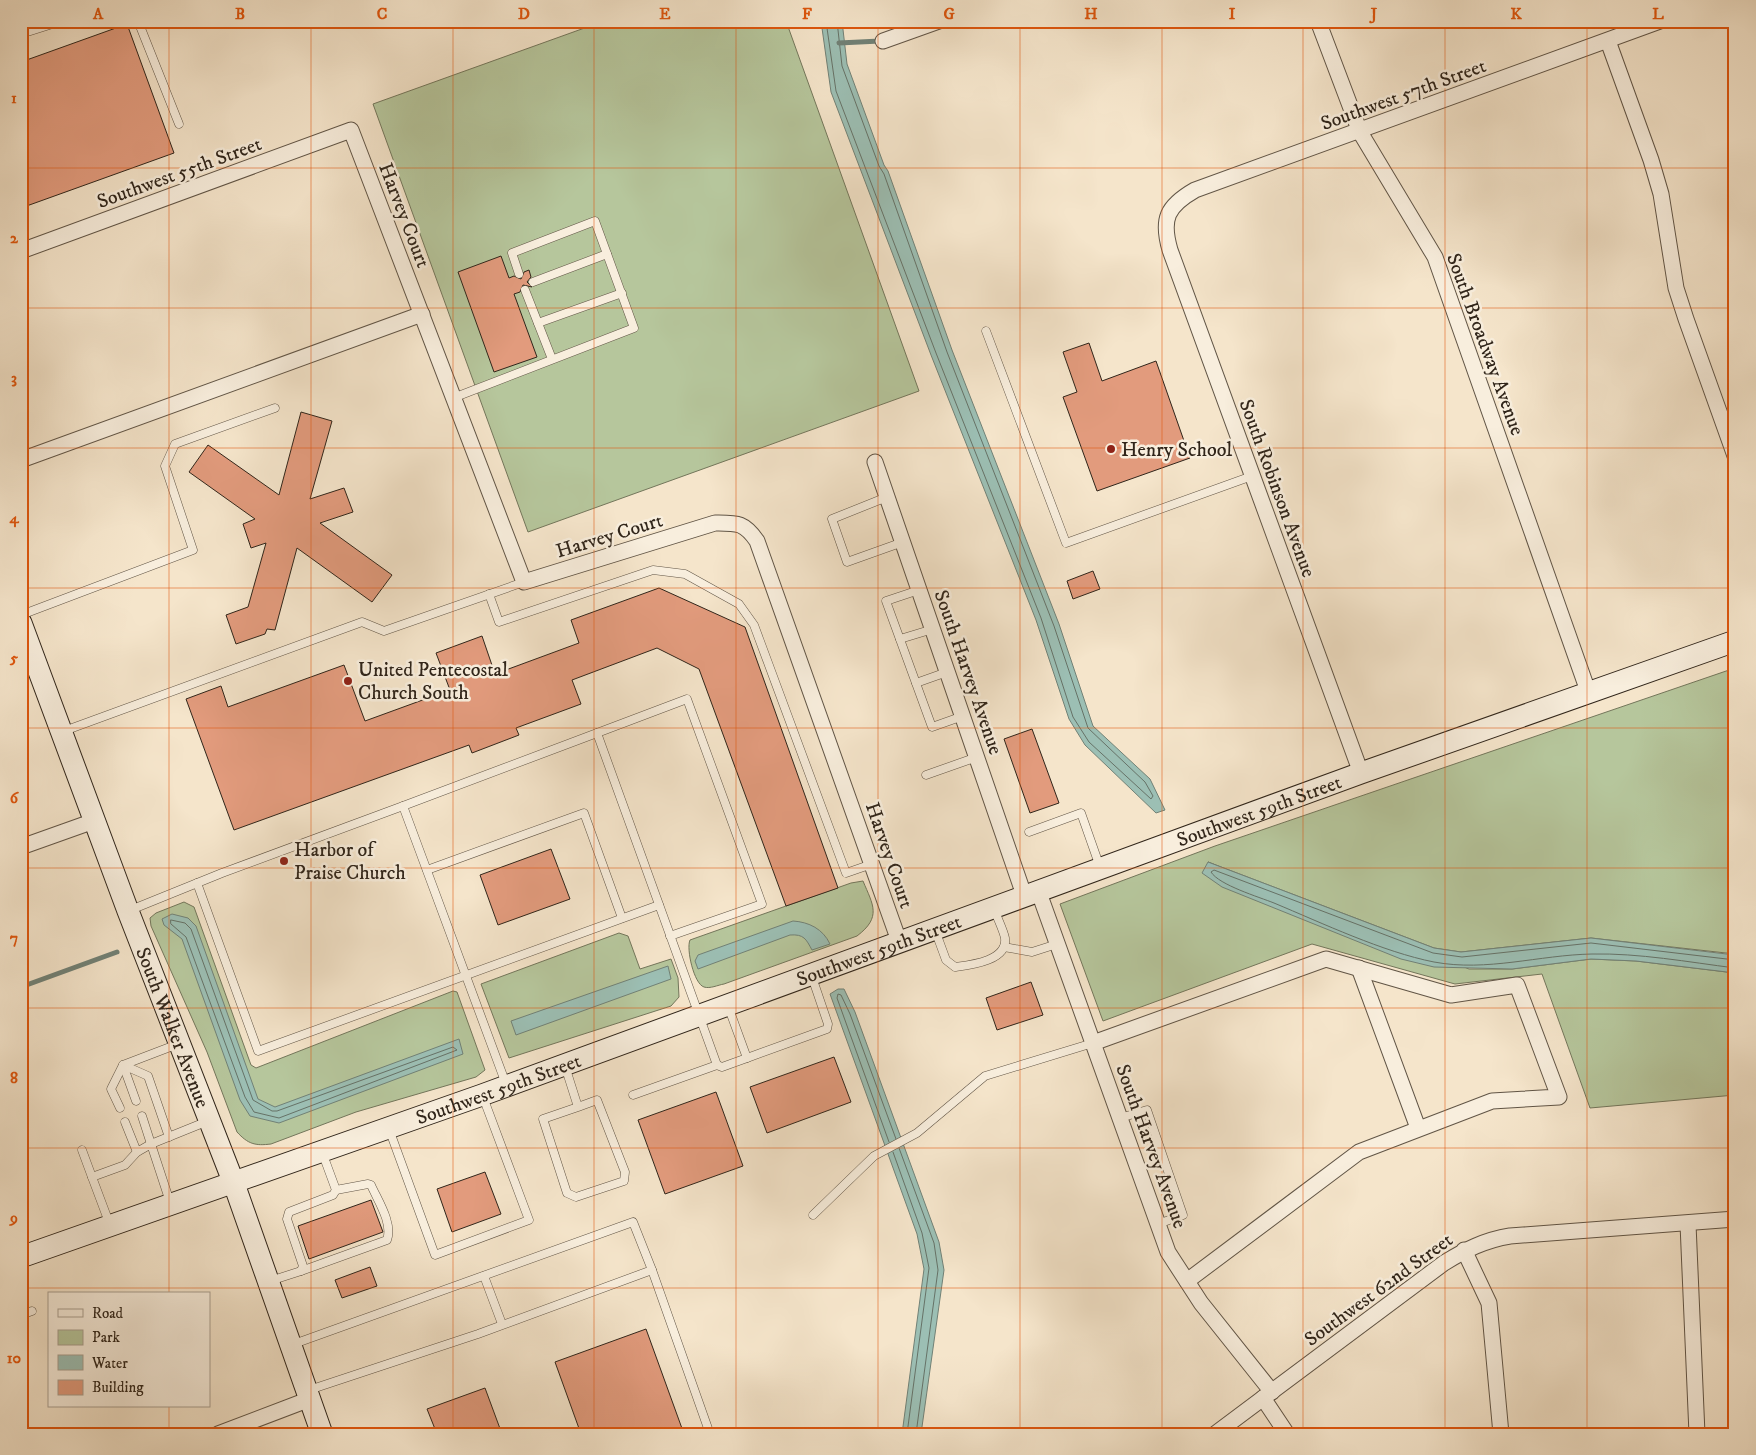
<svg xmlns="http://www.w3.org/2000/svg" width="1756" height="1455" font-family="'IM FELL DW Pica',serif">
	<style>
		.green { fill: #b6c69c; stroke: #73765b }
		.water { fill: #9cbfb4; stroke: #718176 }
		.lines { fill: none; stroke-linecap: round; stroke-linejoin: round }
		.shore { stroke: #667267; stroke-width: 1 }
		.stream { stroke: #718176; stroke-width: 5 }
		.building { fill: #e29b7d; stroke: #30251a }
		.lane-casing { stroke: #615546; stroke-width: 9 }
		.street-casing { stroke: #615546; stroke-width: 17 }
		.secondary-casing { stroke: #30251a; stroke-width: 23 }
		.lane { stroke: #f8eedd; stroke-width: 8 }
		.street { stroke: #f8eedd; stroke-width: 15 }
		.secondary { stroke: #f8eedd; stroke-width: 21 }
		.grid { fill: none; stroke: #df560d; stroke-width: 1; stroke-opacity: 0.55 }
		.poi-dot { fill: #8f2418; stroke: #f8eedd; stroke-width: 2 }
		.labels { text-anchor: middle; stroke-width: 5; stroke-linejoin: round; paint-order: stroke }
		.street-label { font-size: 20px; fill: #30251a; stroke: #f8eedd }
		.poi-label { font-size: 20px; fill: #30251a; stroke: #f8eedd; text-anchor: start }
		.neatline { fill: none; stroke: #df560d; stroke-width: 2 }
		.grid-label { font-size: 16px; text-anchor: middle; font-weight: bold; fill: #df560d }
	</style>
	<rect width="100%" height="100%" fill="#f5e5cb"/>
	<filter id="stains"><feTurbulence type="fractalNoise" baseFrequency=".004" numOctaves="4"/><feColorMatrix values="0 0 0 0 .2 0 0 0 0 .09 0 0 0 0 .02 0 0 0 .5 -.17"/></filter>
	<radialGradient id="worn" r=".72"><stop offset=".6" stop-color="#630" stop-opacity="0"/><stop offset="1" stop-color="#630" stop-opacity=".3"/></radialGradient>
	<g class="green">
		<path d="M 604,21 L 786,21 L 919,391 L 528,532 L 373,104 Z"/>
		<path d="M 1732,669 L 1735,675 L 1735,954 L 1591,938 L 1461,952 L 1434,948 L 1208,862 L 1469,969 L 1512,969 L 1591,959 L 1636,961 L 1735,973 L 1735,1095 L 1590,1108 L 1542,974 L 1455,984 L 1312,944 L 1103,1021 L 1060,904 L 1215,846 Z"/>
		<path d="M 863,881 C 873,905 882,917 857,936 L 724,984 C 718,985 710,989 704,987 C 694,984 686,949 690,940 L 851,883 Z"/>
		<path d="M 184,902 L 194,907 L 251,1065 L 256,1068 L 453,991 L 457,992 L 485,1070 L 476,1077 L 356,1112 L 271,1144 C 255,1146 248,1144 237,1132 L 207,1052 L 151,926 L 150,918 L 156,913 Z"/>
		<path d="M 619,933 L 628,936 L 640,969 L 671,959 L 678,978 L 679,997 L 671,1006 L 509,1058 L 481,984 Z"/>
	</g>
	<g class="water">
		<path d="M 821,21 L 842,21 L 847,64 L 884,165 L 888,171 L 952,350 L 1059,624 L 1093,726 L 1150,779 L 1165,810 L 1156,813 L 1085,745 L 1069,719 L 1036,620 L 931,355 L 831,92 Z"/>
		<path d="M 1208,862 L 1434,948 L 1461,952 L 1591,938 L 1735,955 L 1735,973 L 1636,961 L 1591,959 L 1512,969 L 1434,967 L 1401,959 L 1222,887 L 1202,873 Z"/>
		<path d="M 172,914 L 188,918 L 196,926 L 258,1099 L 275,1107 L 459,1039 L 463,1054 L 279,1123 L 250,1116 L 240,1100 L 182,939 L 164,925 L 162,919 Z"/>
		<path d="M 793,921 C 809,922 823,929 830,944 L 812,950 C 806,939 804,934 790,935 L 698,969 L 695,961 L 698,955 Z"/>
		<path d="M 668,966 L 671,979 L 516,1035 L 511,1021 Z"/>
		<path d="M 838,989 L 844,989 L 855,1012 L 939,1242 L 944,1270 L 921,1434 L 902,1434 L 924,1269 L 917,1234 L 830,994 Z"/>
	</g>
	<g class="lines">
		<g class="shore">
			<path d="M 826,21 L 836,91 L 936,353 L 1041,618 L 1073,717 L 1089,742 L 1151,799 L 1153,796 L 1145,782 L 1088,728 L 1054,626 L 947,352 L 884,174 L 879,166 L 842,66 L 837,21"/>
			<path d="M 171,920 L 185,923 L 191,929 L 253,1100 L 272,1111 L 277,1111 L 453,1047 L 457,1050 L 279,1118 L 254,1112 L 245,1097 L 186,937 L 171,924 Z"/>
			<path d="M 1735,960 L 1591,943 L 1462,957 L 1433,953 L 1214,870 L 1211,872 C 1219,885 1259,897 1274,903 C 1322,923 1383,952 1434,962 C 1487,972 1539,955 1592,954 C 1639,953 1688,962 1735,968"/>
			<path d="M 889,1142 L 837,998 L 838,994 L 841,995 L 850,1014 L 896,1139"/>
			<path d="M 899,1148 L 934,1243 L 938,1270 L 916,1434"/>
			<path d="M 893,1152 L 922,1233 L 929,1268 L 907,1434"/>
		</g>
		<g class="stream">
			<path d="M 839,43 L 880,41"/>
			<path d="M 21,987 L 117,952"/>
		</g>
	</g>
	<g class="building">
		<path d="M 127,24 L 174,153 L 21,208 L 21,62 Z"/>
		<path d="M 501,256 L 509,278 L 514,276 L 521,279 L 524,272 L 529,270 L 531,277 L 527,282 L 532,287 L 523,285 L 520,292 L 514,294 L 537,357 L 494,372 L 458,272 Z"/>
		<path d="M 1089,343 L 1102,381 L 1156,361 L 1190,458 L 1097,491 L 1063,397 L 1077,392 L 1063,352 Z"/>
		<path d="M 301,412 L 332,421 L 310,499 L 344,488 L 353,512 L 320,523 L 392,575 L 372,602 L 297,548 L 275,630 L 267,629 L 265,634 L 236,644 L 226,615 L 248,607 L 266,543 L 251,548 L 243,524 L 255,519 L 189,472 L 208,445 L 279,495 Z"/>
		<path d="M 1093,571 L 1100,589 L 1073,599 L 1067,581 Z"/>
		<path d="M 659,588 L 745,627 L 838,888 L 786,906 L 699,669 L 657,648 L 572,680 L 581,704 L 516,728 L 519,735 L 472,753 L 469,745 L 234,830 L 186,699 L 221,686 L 228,707 L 344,665 L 365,721 L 450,690 L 436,653 L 482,636 L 495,674 L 579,643 L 571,620 Z"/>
		<path d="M 1032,729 L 1059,803 L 1030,813 L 1004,739 Z"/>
		<path d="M 551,849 L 570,899 L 498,925 L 480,875 Z"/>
		<path d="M 1031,982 L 1043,1015 L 997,1030 L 986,998 Z"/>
		<path d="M 834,1057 L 851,1102 L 767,1133 L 750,1087 Z"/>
		<path d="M 716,1092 L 743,1166 L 665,1194 L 638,1120 Z"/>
		<path d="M 485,1172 L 501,1214 L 452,1232 L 437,1189 Z"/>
		<path d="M 371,1200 L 383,1232 L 309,1259 L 298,1226 Z"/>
		<path d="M 370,1267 L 377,1286 L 342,1298 L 335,1280 Z"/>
		<path d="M 646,1329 L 684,1434 L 581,1434 L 555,1362 Z"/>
		<path d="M 485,1388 L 502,1434 L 437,1434 L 427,1409 Z"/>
	</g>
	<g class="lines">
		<g class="lane-casing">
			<g id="lane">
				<path d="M 138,21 L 179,124"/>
				<path d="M 21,34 L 62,21"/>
				<path d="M 533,282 L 607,254"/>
				<path d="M 525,290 L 552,359"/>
				<path d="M 538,323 L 622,293"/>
				<path d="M 986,331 L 1066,543 L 1252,476"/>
				<path d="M 453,398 L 634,328 L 595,221 L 512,253 L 519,274"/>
				<path d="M 887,497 L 832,519 L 847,562 L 903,542"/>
				<path d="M 919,590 L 886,601 L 932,727 L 963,716"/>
				<path d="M 489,594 L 499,622 L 653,570 L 685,574 L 739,604 L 754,625 L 846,873 L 872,864"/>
				<path d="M 21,615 L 193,550 L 165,466 L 175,444 L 275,408"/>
				<path d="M 900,639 L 933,629"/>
				<path d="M 916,683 L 947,672"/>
				<path d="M 64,731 L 362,622 L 384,631 L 524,582"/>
				<path d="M 597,733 L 687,699 L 762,904 L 670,936"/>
				<path d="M 926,775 L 977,757"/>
				<path d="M 403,806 L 597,733 L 717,1065 L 722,1067 L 747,1058"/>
				<path d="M 1029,832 L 1081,813 L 1100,867"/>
				<path d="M 427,870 L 584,813 L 622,918"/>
				<path d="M 197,883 L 258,1051 L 659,905"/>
				<path d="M 128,911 L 222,873 L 403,806 L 506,1084"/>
				<path d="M 935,930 L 946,960 L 955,967 C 970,965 1008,961 1005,938 C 1003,929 997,918 994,908"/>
				<path d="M 1004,947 L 1032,952 L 1057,944"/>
				<path d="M 728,1006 L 747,1058 L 827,1029 L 828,1024 L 812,977"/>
				<path d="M 565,1066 L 578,1107 L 543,1119 L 567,1193 L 576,1197 L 624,1181 L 625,1172 L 597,1100 L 578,1107"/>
				<path d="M 633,1095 L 717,1065"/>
				<path d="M 136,1101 L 123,1065 L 178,1044"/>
				<path d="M 120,1108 L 111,1089 L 123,1065 L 148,1076 L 169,1137"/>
				<path d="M 142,1116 L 151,1144 L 208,1121"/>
				<path d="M 1120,1118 L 1147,1110 L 1183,1215 L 1158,1224"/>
				<path d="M 125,1122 L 137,1152"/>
				<path d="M 389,1129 L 435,1255 L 529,1220 L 483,1097"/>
				<path d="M 82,1150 L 92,1177"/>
				<path d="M 813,1215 L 874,1156 L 917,1133 L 985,1076 L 1093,1043"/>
				<path d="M 110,1225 L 92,1177 L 125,1165 L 137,1152 L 151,1144 L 170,1202"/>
				<path d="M 652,1270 L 710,1434"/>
				<path d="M 301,1271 L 387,1240 C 393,1223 378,1201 371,1185 L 368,1184 L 336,1190"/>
				<path d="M 484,1276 L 502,1324"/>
				<path d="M 270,1281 L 301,1271 L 303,1266 L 287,1219 L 289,1212 L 333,1195 L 336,1190 L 322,1152"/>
				<path d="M 21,1315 L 32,1311"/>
				<path d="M 291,1345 L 633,1222 L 652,1270 L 478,1334 L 309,1390"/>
			</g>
		</g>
		<g class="street-casing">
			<g id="street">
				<path d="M 1318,21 L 1360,132 L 1435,257 L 1589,694"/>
				<path d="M 883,41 L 939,21"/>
				<path d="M 1608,41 L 1651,160 L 1661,194 L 1676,288 L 1686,319 L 1735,456"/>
				<path d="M 21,251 L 351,130 L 524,582 L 715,523 C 737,523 744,522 757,541 L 899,941"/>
				<path d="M 21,460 L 422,314"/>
				<path d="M 875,462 L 1024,895"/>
				<path d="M 1361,773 L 1170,250 C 1161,219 1167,206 1195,190 L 1660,21"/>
				<path d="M 21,847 L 94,821"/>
				<path d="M 1038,890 L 1168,1252 L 1201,1303 L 1272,1392"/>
				<path d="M 1359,968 L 1418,1128"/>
				<path d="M 1093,1043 L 1326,959 L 1451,995 L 1517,985 L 1559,1097 L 1492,1101 L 1359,1152 L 1187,1281"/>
				<path d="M 1688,1224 L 1697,1434"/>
				<path d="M 1464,1250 L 1489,1303 L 1501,1434"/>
				<path d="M 1263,1398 L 1287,1434"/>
				<path d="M 218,1434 L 310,1399"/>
				<path d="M 1215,1434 L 1444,1263 C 1465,1250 1485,1240 1510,1236 L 1735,1219"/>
			</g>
		</g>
		<g class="secondary-casing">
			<g id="secondary">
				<path id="s1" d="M 21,623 L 128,911 L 233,1181 L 322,1434"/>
				<path id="s2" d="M 21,1257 L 482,1095 L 1361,773 L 1735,641"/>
			</g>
		</g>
		<use href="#lane" class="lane"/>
		<use href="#street" class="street"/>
		<use href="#secondary" class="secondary"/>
	</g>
	<path class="grid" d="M 169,21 L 169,1294M 311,21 L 311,1434M 453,21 L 453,1434M 594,21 L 594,1434M 736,21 L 736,1434M 878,21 L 878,1434M 1020,21 L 1020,1434M 1162,21 L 1162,1434M 1303,21 L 1303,1434M 1445,21 L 1445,1434M 1587,21 L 1587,1434M 21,168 L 1735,168M 21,308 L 1735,308M 21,448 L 1735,448M 21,588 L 1735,588M 21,728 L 1735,728M 21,868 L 1735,868M 21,1008 L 1735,1008M 21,1148 L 1735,1148M 21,1288 L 1735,1288M 169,1406 L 169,1434"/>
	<g class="poi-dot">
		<circle cx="1111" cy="449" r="5"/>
		<circle cx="348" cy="681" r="5"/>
		<circle cx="284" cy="861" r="5"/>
	</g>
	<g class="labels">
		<g class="street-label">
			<text transform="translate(1403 94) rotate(-20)" y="7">Southwest 57th Street</text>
			<text transform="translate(179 172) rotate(-20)" y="7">Southwest 55th Street</text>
			<text transform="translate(405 215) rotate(69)" y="7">Harvey Court</text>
			<text transform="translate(1486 344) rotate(70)" y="7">South Broadway Avenue</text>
			<text transform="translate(1278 488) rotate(70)" y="7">South Robinson Avenue</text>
			<text transform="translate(609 535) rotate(-17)" y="7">Harvey Court</text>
			<text transform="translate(969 672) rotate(71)" y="7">South Harvey Avenue</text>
			<text dy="7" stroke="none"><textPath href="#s2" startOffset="1316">Southwest 59th Street</textPath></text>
			<text transform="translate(890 855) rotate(71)" y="7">Harvey Court</text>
			<text dy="7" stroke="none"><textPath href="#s2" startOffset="911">Southwest 59th Street</textPath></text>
			<text dy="7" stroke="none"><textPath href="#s1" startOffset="432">South Walker Avenue</textPath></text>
			<text dy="7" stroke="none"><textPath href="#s2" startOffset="506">Southwest 59th Street</textPath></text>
			<text transform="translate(1152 1146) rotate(70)" y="7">South Harvey Avenue</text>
			<text transform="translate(1378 1289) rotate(-36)" y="7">Southwest 62nd Street</text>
		</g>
		<g class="poi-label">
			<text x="1121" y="456">Henry School</text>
			<text x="358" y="676">United Pentecostal<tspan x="358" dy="23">Church South</tspan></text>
			<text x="294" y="856">Harbor of<tspan x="294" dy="23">Praise Church</tspan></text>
		</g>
	</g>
	<rect width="1756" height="1455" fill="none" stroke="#f5e5cb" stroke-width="55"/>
	<rect x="48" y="1292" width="162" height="115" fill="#f8eedd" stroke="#a89e8f"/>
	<rect x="58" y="1309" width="25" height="8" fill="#f8eedd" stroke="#a89e8f"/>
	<text x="92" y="1318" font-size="15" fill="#30251a">Road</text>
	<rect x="58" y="1330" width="25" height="15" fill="#b6c69c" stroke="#a89e8f"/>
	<text x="92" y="1342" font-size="15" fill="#30251a">Park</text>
	<rect x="58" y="1355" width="25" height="15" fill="#9cbfb4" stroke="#a89e8f"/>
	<text x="92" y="1368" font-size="15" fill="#30251a">Water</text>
	<rect x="58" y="1380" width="25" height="15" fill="#e29b7d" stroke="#a89e8f"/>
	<text x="92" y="1392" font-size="15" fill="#30251a">Building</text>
	<rect x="28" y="28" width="1700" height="1400" class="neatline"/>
	<g class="grid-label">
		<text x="98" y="19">A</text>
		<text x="240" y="19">B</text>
		<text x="382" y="19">C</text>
		<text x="524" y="19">D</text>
		<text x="665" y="19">E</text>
		<text x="807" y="19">F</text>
		<text x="949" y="19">G</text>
		<text x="1091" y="19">H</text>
		<text x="1232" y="19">I</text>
		<text x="1374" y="19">J</text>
		<text x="1516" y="19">K</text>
		<text x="1658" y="19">L</text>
		<text x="14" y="103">1</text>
		<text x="14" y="243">2</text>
		<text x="14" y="383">3</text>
		<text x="14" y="523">4</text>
		<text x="14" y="663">5</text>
		<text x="14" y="803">6</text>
		<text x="14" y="943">7</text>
		<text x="14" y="1083">8</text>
		<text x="14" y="1223">9</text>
		<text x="14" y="1363">10</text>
	</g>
	<rect width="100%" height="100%" filter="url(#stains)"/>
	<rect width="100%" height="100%" fill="url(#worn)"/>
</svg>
